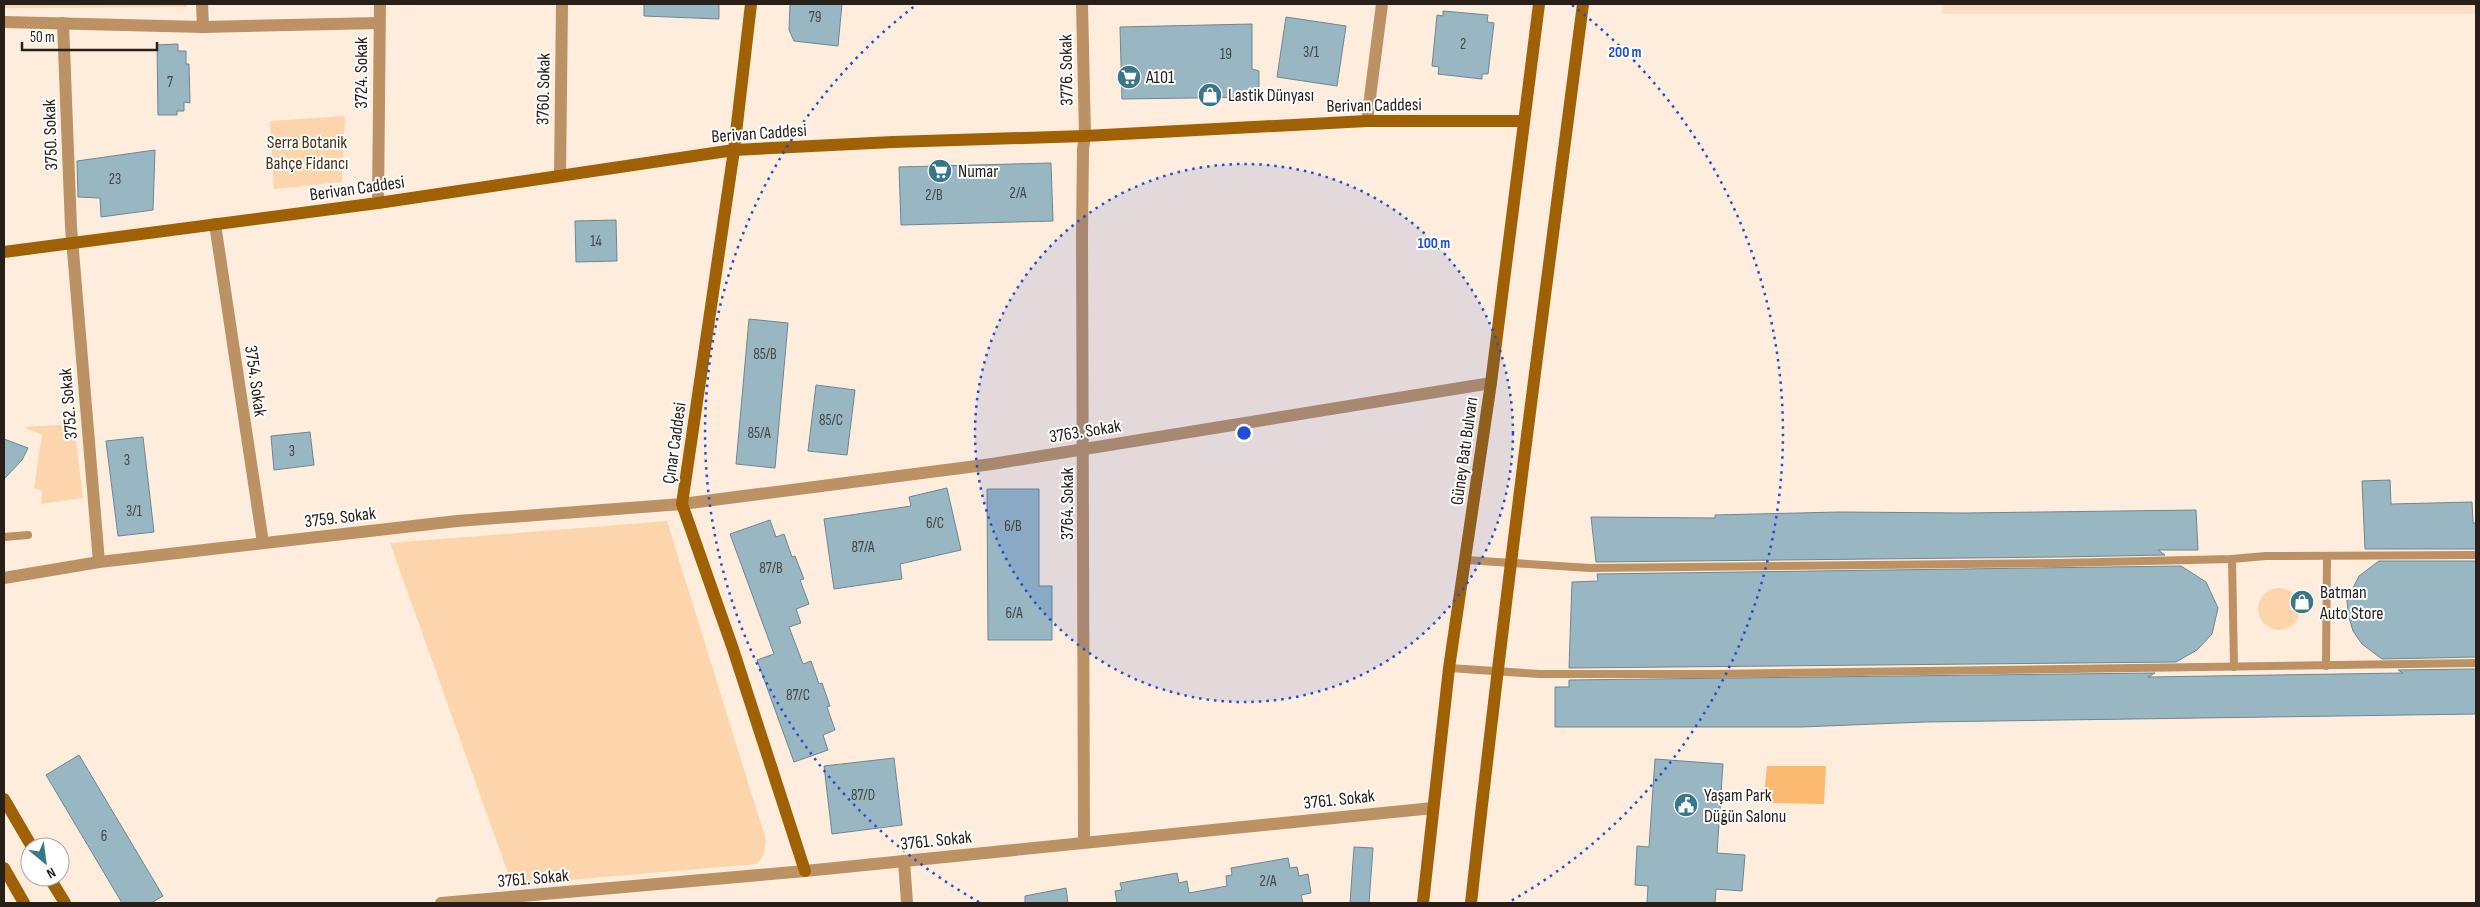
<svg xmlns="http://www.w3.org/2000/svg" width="2480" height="907" font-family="'Sofia Sans Condensed',sans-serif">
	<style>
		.built { fill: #fadfc5 }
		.green { fill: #fdd5ad }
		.water { fill: #fcb972 }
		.building { fill: #99b7c2; stroke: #6b8792 }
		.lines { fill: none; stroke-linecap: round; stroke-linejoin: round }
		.lane { stroke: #bc9164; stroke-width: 8 }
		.street { stroke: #bc9164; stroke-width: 12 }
		.secondary { stroke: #a06104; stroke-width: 12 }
		.ring { fill: none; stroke: #1d4ed8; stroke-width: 2.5; stroke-dasharray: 2.5 5 }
		.labels { text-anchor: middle; stroke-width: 4; stroke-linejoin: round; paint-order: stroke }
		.number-label { font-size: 15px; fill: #444642 }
		.street-label { font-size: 18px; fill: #282018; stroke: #fff }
		.poi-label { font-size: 18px; fill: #282018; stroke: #fff; text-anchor: start }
		.park-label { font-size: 18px; fill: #4c3113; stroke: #fff }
		.centre { fill: #1d4ed8; stroke: #fff; stroke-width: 2.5 }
		.ring-label { font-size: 15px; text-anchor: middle; font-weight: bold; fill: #1d4ed8; stroke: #fff; stroke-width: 4; stroke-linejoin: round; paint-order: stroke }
	</style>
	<rect width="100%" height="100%" fill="#feeddc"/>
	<path class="built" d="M 1944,4 L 2476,4 L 2476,14 L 1942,14 Z"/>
	<g class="green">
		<path d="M 4,4 L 187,4 L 187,7 L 4,8 Z"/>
		<path d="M 345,116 L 342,182 L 274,189 L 270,121 Z"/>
		<path d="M 74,424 L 83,498 L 41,504 L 42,491 L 34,488 L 42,435 L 24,427 Z"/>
		<path d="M 667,521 L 766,840 L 764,855 L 757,864 L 522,884 L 513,881 L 509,876 L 390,543 Z"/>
		<circle cx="2279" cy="609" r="21"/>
	</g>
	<path class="water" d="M 1767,766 L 1826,766 L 1824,804 L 1763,803 Z"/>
	<g class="building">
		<path d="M 644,4 L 719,4 L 719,19 L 644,16 Z"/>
		<path d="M 790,4 L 842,4 L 838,46 L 794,41 L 789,30 Z"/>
		<path d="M 1443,11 L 1488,15 L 1487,22 L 1494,23 L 1488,74 L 1482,74 L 1482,79 L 1438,74 L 1439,67 L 1432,66 L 1437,15 L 1443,16 Z"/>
		<path d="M 1286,17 L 1346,26 L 1337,86 L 1277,77 Z"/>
		<path d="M 1252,24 L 1252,69 L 1259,71 L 1259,97 L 1122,99 L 1120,27 Z"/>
		<path d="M 178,44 L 178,51 L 186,51 L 186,64 L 189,64 L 190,103 L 184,102 L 184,111 L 177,111 L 177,115 L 158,115 L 157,45 Z"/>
		<path d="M 155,150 L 153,210 L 101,217 L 100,198 L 78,197 L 77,161 Z"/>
		<path d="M 1051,163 L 1053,221 L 901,225 L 899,167 Z"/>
		<path d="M 616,220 L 617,261 L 576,262 L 575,221 Z"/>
		<path d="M 749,319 L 788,323 L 775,468 L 736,464 Z"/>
		<path d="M 816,385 L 855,390 L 847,455 L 808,451 Z"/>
		<path d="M 310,432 L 314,465 L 274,470 L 271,436 Z"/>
		<path d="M 143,437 L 154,532 L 118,536 L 106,441 Z"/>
		<path d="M 4,439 L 28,448 L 22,460 L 4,479 Z"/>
		<path d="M 2390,480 L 2391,504 L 2472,502 L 2473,523 L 2476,523 L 2476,549 L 2365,549 L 2362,481 Z"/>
		<path d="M 947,488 L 961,550 L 900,564 L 902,579 L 834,589 L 824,519 L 911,506 L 909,497 Z"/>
		<path d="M 987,489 L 1039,489 L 1039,586 L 1052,586 L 1052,640 L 988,640 Z"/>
		<path d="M 2196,510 L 2198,550 L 2158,550 L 2165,555 L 2059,557 L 1596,562 L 1591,517 L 1715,518 L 1715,515 L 1840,512 L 1965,513 Z"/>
		<path d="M 770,520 L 776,537 L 784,534 L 792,557 L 795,556 L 804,579 L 800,580 L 809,604 L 796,609 L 801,623 L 789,627 L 803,664 L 811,661 L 819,684 L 822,683 L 830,706 L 827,707 L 835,730 L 823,735 L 828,750 L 794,762 L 757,660 L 774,654 L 730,534 Z"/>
		<path d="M 2379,561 L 2476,561 L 2476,657 L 2382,659 L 2362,644 L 2353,631 L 2348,614 L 2347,600 L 2359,576 Z"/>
		<path d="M 2181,566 L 2206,582 L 2218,608 L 2212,634 L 2197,650 L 2176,662 L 1569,668 L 1572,582 L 1598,581 L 1597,574 Z"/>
		<path d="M 2476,669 L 2476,714 L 1924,722 L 1801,727 L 1555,727 L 1555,687 L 1569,687 L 1569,680 L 2155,673 L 2148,677 L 2403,673 L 2398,670 Z"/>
		<path d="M 79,755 L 163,896 L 151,903 L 122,903 L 46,775 Z"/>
		<path d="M 894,758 L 902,825 L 832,834 L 824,766 Z"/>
		<path d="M 1655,759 L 1723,764 L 1717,853 L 1745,855 L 1742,891 L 1716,889 L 1715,903 L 1647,903 L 1648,886 L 1635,885 L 1637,846 L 1649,847 Z"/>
		<path d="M 1354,847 L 1373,848 L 1369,903 L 1350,903 Z"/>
		<path d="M 1288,858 L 1290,868 L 1297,867 L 1299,876 L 1308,874 L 1311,893 L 1301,895 L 1303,903 L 1117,903 L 1115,891 L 1122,890 L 1120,883 L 1177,873 L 1179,883 L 1187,881 L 1189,893 L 1227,886 L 1226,876 L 1232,875 L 1231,868 Z"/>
		<path d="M 1066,888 L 1068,903 L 1025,903 L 1025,896 Z"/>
	</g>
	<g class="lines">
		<g class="lane">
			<path d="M 4,537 L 28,535"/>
			<path d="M 2232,559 L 2234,667"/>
			<path d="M 1466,560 L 1590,568 L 2059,563 L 2232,559 L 2266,556 L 2476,555"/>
			<path d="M 2326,666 L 2327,558"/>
			<path d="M 1449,668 L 1539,674 L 1714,674 L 2476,663"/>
		</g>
		<g class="street">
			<path d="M 202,4 L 203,27"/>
			<path d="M 1082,4 L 1085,136 L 1083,149 L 1082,236 L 1084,842"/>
			<path d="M 4,22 L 203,27 L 379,23"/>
			<path d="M 63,23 L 71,227 L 99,562"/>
			<path d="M 1367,121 L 1382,4"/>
			<path d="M 560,175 L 562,4"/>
			<path d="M 378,203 L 380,4"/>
			<path d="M 215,224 L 263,543"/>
			<path d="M 4,578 L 99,562 L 457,521 L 682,504 L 992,464 L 1491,383"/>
			<path d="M 904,861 L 907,903"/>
			<path d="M 441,903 L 805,871 L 1433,808"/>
		</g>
		<g class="secondary">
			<path d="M 751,4 L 734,150 L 682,504 L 733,649 L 805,871"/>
			<path d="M 4,252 L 378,203 L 734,150 L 893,142 L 1085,136 L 1367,121 L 1524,121"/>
			<path d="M 4,799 L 32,847"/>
			<path d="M 4,868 L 24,903"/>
			<path d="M 49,877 L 65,903"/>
			<path d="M 1423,903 L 1449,668 L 1491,383 L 1539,4"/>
			<path d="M 1471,903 C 1504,603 1544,303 1583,4"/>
		</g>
	</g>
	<circle cx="1244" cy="433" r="269" fill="#1d4ed8" fill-opacity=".12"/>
	<g class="ring">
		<circle cx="1244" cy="433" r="269"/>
		<path d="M979 902A539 539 0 0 1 916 5M1572 5A539 539 0 0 1 1509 902"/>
	</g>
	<defs>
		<g id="supermarket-disc" transform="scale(1.25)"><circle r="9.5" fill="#38768c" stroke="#fff"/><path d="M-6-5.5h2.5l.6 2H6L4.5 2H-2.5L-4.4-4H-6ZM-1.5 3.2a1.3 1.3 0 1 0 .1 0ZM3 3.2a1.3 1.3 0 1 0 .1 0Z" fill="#fff"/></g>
		<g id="shop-disc" transform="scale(1.25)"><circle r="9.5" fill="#38768c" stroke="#fff"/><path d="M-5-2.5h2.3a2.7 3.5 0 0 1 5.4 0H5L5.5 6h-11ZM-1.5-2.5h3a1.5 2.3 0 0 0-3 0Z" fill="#fff"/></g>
		<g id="civic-disc" transform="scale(1.25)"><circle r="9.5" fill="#38768c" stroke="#fff"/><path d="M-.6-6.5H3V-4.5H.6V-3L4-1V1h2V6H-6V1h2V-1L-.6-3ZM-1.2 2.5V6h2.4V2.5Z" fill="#fff"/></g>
	</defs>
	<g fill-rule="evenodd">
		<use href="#supermarket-disc" x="1129" y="77"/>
		<use href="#shop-disc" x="1210" y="95"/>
		<use href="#supermarket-disc" x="940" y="171"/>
		<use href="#shop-disc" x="2302" y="602"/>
		<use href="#civic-disc" x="1686" y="805"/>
	</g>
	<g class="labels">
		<g class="number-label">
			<text x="815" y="22">79</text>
			<text x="1463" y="49">2</text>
			<text x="1311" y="57">3/1</text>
			<text x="1226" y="59">19</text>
			<text x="170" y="87">7</text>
			<text x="115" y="184">23</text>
			<text x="1018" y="198">2/A</text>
			<text x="934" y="200">2/B</text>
			<text x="596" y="246">14</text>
			<text x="765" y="359">85/B</text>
			<text x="831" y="425">85/C</text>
			<text x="759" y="438">85/A</text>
			<text x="292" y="456">3</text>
			<text x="127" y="465">3</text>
			<text x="134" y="516">3/1</text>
			<text x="935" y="528">6/C</text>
			<text x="1013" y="531">6/B</text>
			<text x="863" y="552">87/A</text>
			<text x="771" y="573">87/B</text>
			<text x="1014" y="618">6/A</text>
			<text x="798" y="700">87/C</text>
			<text x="863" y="800">87/D</text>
			<text x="104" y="841">6</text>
			<text x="1268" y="886">2/A</text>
		</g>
		<g class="street-label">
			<text transform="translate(1066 70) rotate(-91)" y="6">3776. Sokak</text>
			<text transform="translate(361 73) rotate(-90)" y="6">3724. Sokak</text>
			<text transform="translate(543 89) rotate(-89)" y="6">3760. Sokak</text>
			<text transform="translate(1374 105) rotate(-1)" y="6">Berivan Caddesi</text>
			<text transform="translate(759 133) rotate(-4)" y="6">Berivan Caddesi</text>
			<text transform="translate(50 135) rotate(-92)" y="6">3750. Sokak</text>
			<text transform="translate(357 188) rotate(-8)" y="6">Berivan Caddesi</text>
			<text transform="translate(256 381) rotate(82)" y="6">3754. Sokak</text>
			<text transform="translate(68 404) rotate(-95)" y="6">3752. Sokak</text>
			<text transform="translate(1085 431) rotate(-9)" y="6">3763. Sokak</text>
			<text transform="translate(674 443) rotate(-82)" y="6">Çınar Caddesi</text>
			<text transform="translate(1464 451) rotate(-82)" y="6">Güney Batı Bulvarı</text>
			<text transform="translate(1067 504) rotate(-90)" y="6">3764. Sokak</text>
			<text transform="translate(340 517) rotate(-7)" y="6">3759. Sokak</text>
			<text transform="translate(1339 799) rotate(-6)" y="6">3761. Sokak</text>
			<text transform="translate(936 840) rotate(-6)" y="6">3761. Sokak</text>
			<text transform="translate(533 878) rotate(-5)" y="6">3761. Sokak</text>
		</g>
		<g class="poi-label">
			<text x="1146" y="83">A101</text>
			<text x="1228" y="101">Lastik Dünyası</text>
			<text x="958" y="177">Numar</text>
			<text x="2320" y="598">Batman<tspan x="2320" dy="21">Auto Store</tspan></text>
			<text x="1704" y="801">Yaşam Park<tspan x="1704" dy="21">Düğün Salonu</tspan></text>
		</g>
		<g class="park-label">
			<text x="307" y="148">Serra Botanik<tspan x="307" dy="21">Bahçe Fidancı</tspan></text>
		</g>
	</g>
	<circle cx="1244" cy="433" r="8" class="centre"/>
	<g class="ring-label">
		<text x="1625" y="57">200 m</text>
		<text x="1434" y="248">100 m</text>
	</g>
	<rect width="2480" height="907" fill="none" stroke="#282018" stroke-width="10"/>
	<g transform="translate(45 862) rotate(151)"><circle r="24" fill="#ffffff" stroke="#a9a6a3"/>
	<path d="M0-4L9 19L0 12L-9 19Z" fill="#38768c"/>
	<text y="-8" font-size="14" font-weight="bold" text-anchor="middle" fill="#282018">N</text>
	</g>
	<path d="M22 42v8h135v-8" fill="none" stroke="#282018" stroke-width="2.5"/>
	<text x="30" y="42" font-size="15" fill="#282018" stroke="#ffffff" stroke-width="4" paint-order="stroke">50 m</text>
</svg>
